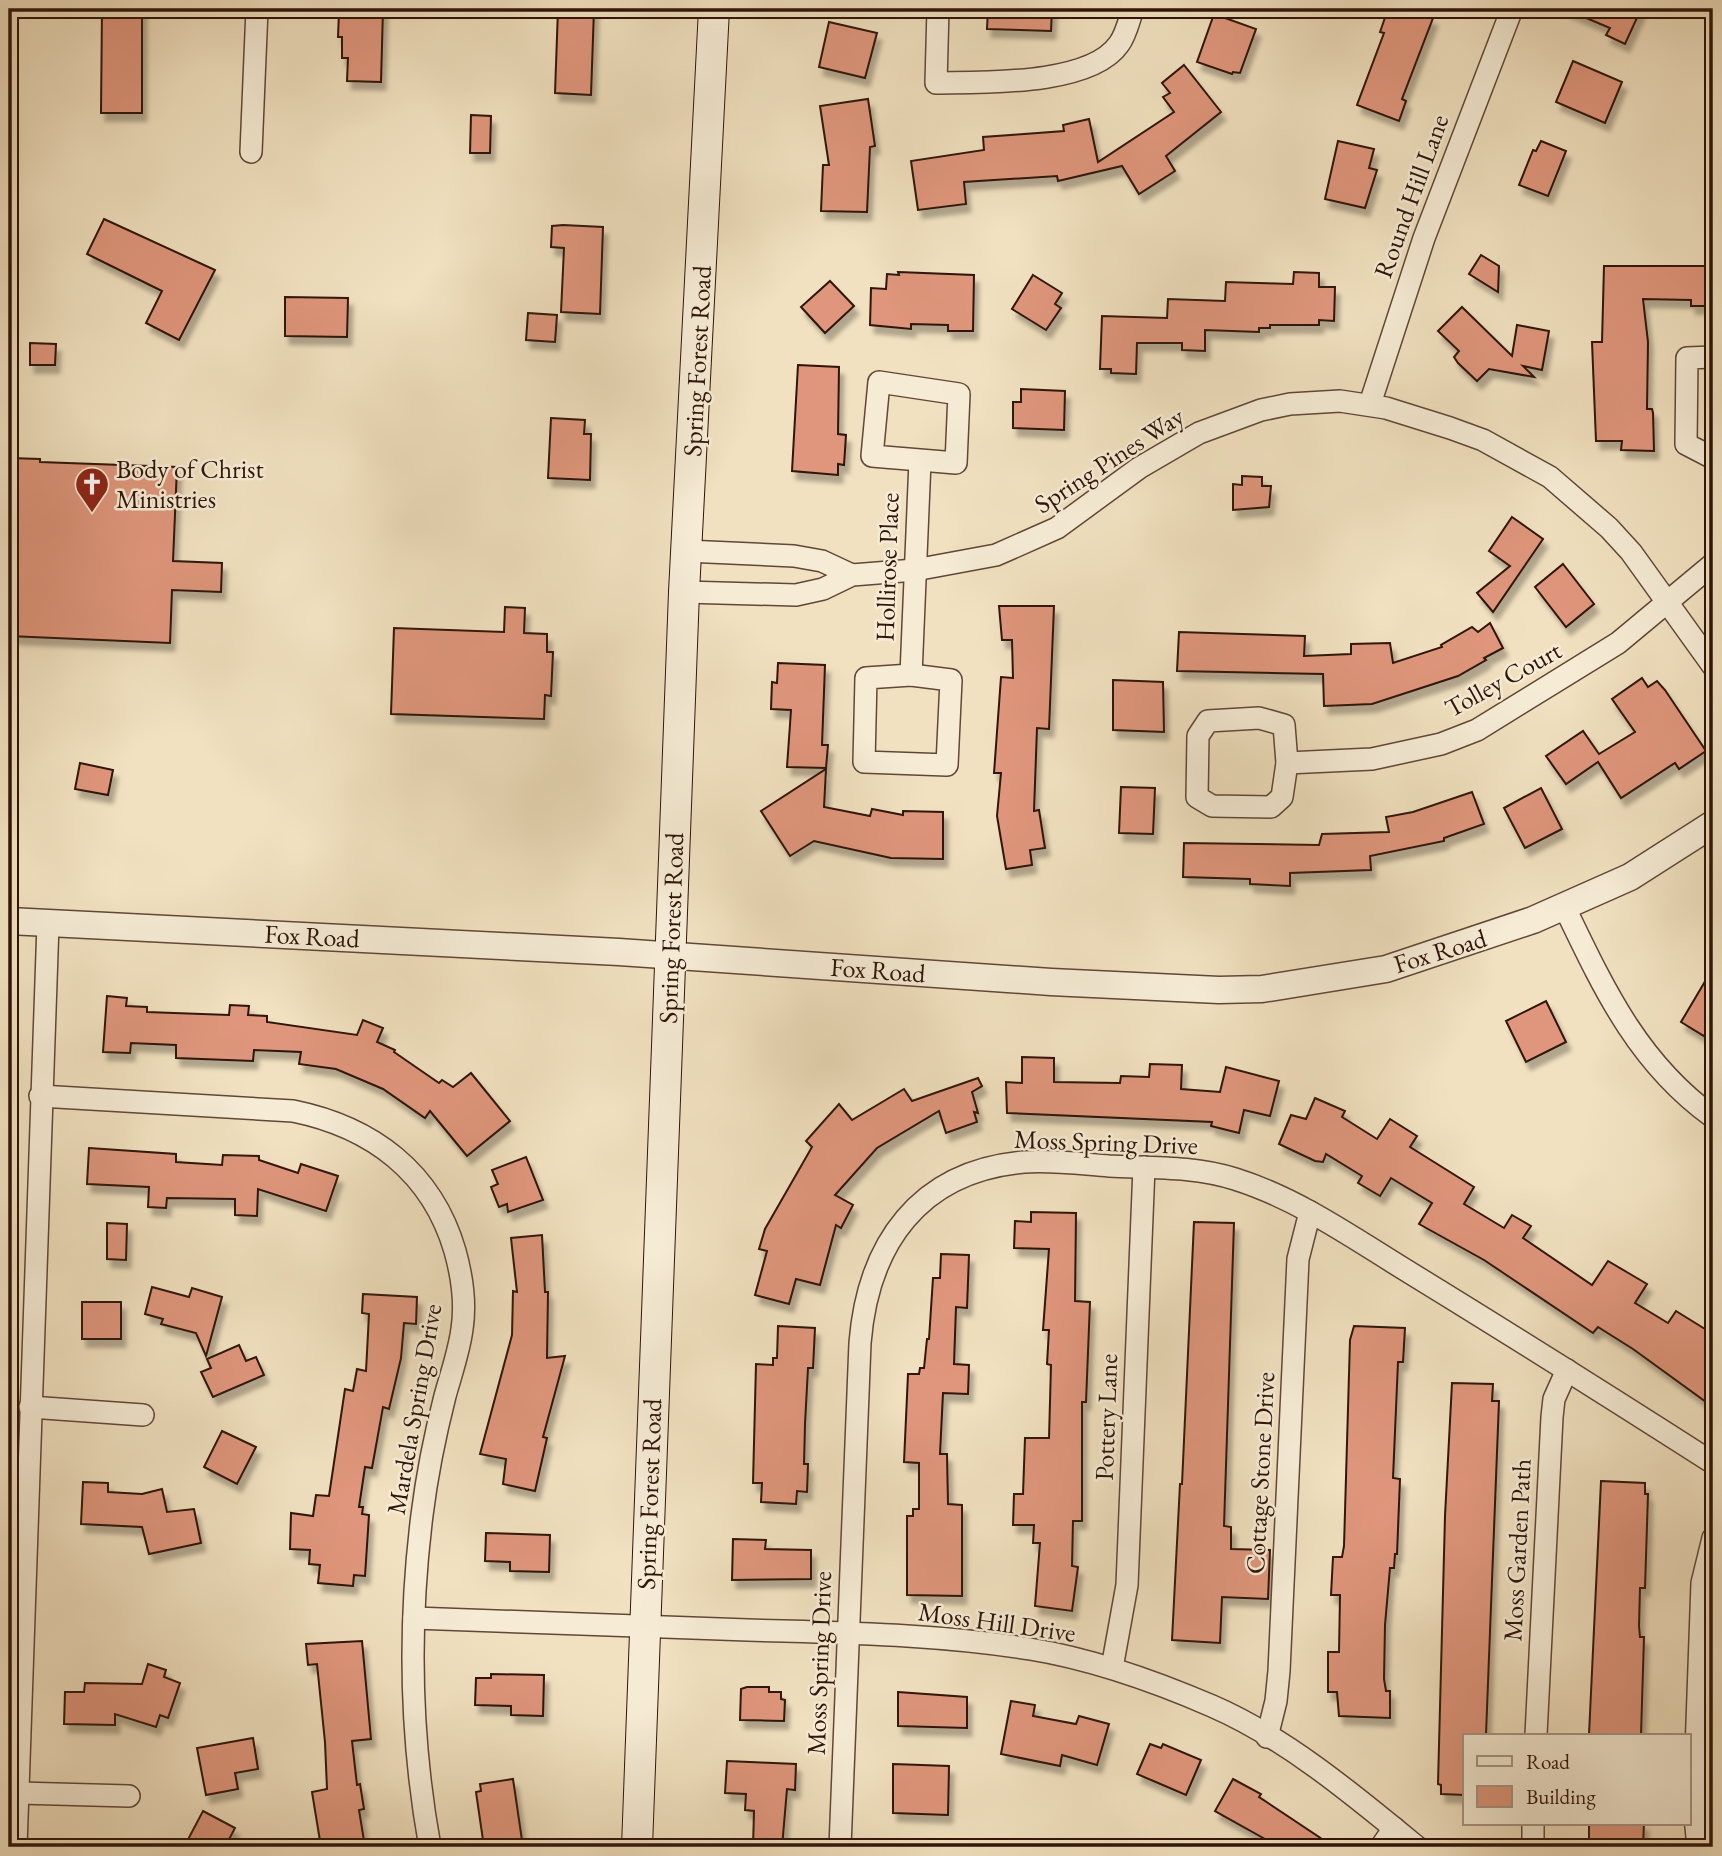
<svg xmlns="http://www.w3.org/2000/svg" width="1722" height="1856" font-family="'EB Garamond',serif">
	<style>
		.building { fill: #df967b; stroke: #2f1409; stroke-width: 2; filter: url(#shadow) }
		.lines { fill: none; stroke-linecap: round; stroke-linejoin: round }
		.minor-casing { stroke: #604737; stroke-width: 24 }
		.tertiary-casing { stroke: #604737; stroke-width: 29 }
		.secondary-casing { stroke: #2f1409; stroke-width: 32 }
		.minor { stroke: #f6ecd6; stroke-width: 21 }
		.tertiary { stroke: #f6ecd6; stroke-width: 26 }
		.secondary { stroke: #f6ecd6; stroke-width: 30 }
		.labels { text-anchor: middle; stroke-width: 5; stroke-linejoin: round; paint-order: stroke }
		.street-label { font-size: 26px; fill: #2f1409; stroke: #f6ecd6 }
		.poi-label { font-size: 26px; fill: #2f1409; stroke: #f6ecd6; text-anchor: start }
	</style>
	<defs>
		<filter id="shadow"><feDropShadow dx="4.5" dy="8" stdDeviation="2" flood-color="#0004"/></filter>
	</defs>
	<rect width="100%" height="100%" fill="#f1e1c0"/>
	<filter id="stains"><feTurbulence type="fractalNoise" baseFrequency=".00286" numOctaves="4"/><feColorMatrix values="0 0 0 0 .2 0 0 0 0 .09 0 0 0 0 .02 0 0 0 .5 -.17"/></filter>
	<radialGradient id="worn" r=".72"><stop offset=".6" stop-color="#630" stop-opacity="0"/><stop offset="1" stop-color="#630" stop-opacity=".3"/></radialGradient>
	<g class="building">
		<path d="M 102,9 L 142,9 L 142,113 L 101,113 Z"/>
		<path d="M 344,9 L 383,9 L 381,82 L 347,81 L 348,58 L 342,58 L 342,37 L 338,37 L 339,11 Z"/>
		<path d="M 558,9 L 594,9 L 591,95 L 555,93 Z"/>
		<path d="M 988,9 L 1052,9 L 1051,31 L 987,29 Z"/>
		<path d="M 1388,9 L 1422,9 L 1420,13 L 1433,18 L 1402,99 L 1406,101 L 1399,121 L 1357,105 L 1384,33 L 1380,32 Z"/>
		<path d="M 1565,9 L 1641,9 L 1625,44 L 1606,35 L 1610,28 Z"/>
		<path d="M 1214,14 L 1256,29 L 1240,73 L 1233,72 L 1232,74 L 1197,62 Z"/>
		<path d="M 829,22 L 877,33 L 865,78 L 819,67 Z"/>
		<path d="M 1573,61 L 1622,82 L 1605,123 L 1556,102 Z"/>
		<path d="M 1184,65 L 1221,112 L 1166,156 L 1175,171 L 1139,194 L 1122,166 L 1058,181 L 1057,176 L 964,182 L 966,204 L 918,210 L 911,161 L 984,150 L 983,137 L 1064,131 L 1063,125 L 1089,119 L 1098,162 L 1174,112 L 1163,97 L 1170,93 L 1162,83 Z"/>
		<path d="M 868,99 L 875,146 L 870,147 L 867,212 L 821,211 L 823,165 L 829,165 L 820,106 Z"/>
		<path d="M 471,115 L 491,116 L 490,153 L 470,153 Z"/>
		<path d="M 1338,141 L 1374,149 L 1369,168 L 1377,170 L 1365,208 L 1325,199 Z"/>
		<path d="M 1541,141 L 1566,151 L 1548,196 L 1519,185 L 1533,150 L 1536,151 Z"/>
		<path d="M 104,219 L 215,270 L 179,340 L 146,323 L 162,291 L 87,254 Z"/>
		<path d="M 563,225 L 603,227 L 600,314 L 561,312 L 564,248 L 551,247 L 552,226 Z"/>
		<path d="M 1481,255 L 1499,266 L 1498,292 L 1469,274 Z"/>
		<path d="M 1604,266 L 1711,266 L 1713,306 L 1691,306 L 1691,300 L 1643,299 L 1648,342 L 1647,409 L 1652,409 L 1653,413 L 1654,451 L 1621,450 L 1622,441 L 1596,441 L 1592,342 L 1602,342 Z"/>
		<path d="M 898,272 L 974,275 L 973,331 L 948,331 L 948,325 L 911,324 L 911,329 L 870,325 L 871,288 L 886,289 L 887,274 L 899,275 Z"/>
		<path d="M 1294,272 L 1319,273 L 1319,287 L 1335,287 L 1334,321 L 1319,320 L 1319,325 L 1270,325 L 1270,328 L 1259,328 L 1259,332 L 1205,330 L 1205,351 L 1182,350 L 1182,343 L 1137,343 L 1136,374 L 1111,373 L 1111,369 L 1100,369 L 1102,316 L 1167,318 L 1168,299 L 1225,301 L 1226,282 L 1293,284 Z"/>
		<path d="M 1033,275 L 1062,293 L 1055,304 L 1061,308 L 1046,330 L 1012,309 Z"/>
		<path d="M 830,281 L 854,306 L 825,333 L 801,307 Z"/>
		<path d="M 285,297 L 348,298 L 347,337 L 285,336 Z"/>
		<path d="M 1462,307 L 1512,356 L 1517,325 L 1549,331 L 1542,370 L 1523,366 L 1534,377 L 1489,369 L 1477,381 L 1458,363 L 1454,357 L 1459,351 L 1438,331 Z"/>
		<path d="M 528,313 L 557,315 L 555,342 L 526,340 Z"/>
		<path d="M 30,343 L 56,344 L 55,365 L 30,365 Z"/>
		<path d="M 798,365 L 839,367 L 838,434 L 846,435 L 844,465 L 838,464 L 838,475 L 792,471 Z"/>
		<path d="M 1021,389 L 1065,391 L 1064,430 L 1013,428 L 1013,402 L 1021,402 Z"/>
		<path d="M 551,418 L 585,420 L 584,434 L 591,434 L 590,480 L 548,478 Z"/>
		<path d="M 9,458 L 40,459 L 40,462 L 177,467 L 173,561 L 222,563 L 221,592 L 172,590 L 170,643 L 9,636 Z"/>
		<path d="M 1242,476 L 1262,477 L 1262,486 L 1271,486 L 1269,507 L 1233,510 L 1233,484 L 1242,485 Z"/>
		<path d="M 1512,517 L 1543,539 L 1493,612 L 1477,593 L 1510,566 L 1489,551 Z"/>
		<path d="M 1563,564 L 1594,604 L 1566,627 L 1535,587 Z"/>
		<path d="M 999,606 L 1054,606 L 1049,729 L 1037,728 L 1034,811 L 1039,810 L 1045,848 L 1030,850 L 1032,865 L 1006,869 L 997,816 L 1001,773 L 994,773 L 1001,677 L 1013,678 L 1012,640 L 1002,640 Z"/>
		<path d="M 505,607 L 525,608 L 524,633 L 547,634 L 547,652 L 553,652 L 551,696 L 545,695 L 544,719 L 391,714 L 394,628 L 504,632 Z"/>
		<path d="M 1490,623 L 1503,648 L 1484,658 L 1486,660 L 1458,676 L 1372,704 L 1324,706 L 1323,674 L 1177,671 L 1179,632 L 1305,636 L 1304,656 L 1351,654 L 1351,644 L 1390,643 L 1393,663 L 1442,647 L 1441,645 L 1472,627 L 1478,632 Z"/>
		<path d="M 778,663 L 825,665 L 822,745 L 828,745 L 826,768 L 787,767 L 791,710 L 771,709 L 772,682 L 777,683 Z"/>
		<path d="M 1642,678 L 1648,687 L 1657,681 L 1665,690 L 1706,751 L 1679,769 L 1675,763 L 1621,798 L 1598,762 L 1566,784 L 1546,756 L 1583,731 L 1599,754 L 1635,732 L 1612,699 Z"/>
		<path d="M 1113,680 L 1163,682 L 1164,732 L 1113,730 Z"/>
		<path d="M 80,763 L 113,770 L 108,795 L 75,789 Z"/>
		<path d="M 826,769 L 824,807 L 870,816 L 872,809 L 903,815 L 903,811 L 943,812 L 943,859 L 891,858 L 814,841 L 790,856 L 761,811 Z"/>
		<path d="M 1121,787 L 1155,788 L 1153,834 L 1119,833 Z"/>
		<path d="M 1541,788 L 1562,829 L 1525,848 L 1504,808 Z"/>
		<path d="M 1472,792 L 1484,824 L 1444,838 L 1444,841 L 1370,856 L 1371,870 L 1290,873 L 1290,886 L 1250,884 L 1250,879 L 1183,877 L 1184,843 L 1319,845 L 1322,834 L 1389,832 L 1386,817 L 1413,812 Z"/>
		<path d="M 1713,968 L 1713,1020 L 1704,1036 L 1681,1022 Z"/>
		<path d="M 107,996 L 127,998 L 126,1006 L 147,1007 L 147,1012 L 229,1015 L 230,1005 L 249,1006 L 248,1015 L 267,1016 L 267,1022 L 357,1035 L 363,1020 L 383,1028 L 377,1042 L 395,1050 L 394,1052 L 439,1083 L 442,1080 L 453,1087 L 471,1073 L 510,1121 L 467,1156 L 430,1111 L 425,1118 L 383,1089 L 336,1069 L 299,1064 L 301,1052 L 254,1050 L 253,1061 L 176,1058 L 176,1045 L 131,1043 L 130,1053 L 103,1052 Z"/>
		<path d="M 1546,1001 L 1566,1042 L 1526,1062 L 1506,1021 Z"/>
		<path d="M 1022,1057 L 1054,1058 L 1054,1082 L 1120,1083 L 1121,1076 L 1149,1077 L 1150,1064 L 1182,1065 L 1181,1089 L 1220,1092 L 1226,1067 L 1279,1081 L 1270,1116 L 1244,1110 L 1239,1133 L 1211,1126 L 1212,1122 L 1007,1113 L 1006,1082 L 1022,1083 Z"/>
		<path d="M 978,1078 L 982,1086 L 972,1092 L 978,1113 L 974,1112 L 977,1122 L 946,1133 L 939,1111 L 877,1148 L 835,1195 L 853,1205 L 841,1228 L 836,1225 L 820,1285 L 796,1279 L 789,1304 L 755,1295 L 767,1251 L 759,1249 L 765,1229 L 812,1147 L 806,1141 L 839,1104 L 852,1120 L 904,1089 L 912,1101 Z"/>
		<path d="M 1315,1098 L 1345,1111 L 1342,1117 L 1377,1139 L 1390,1119 L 1417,1136 L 1410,1147 L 1474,1187 L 1464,1204 L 1504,1228 L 1512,1215 L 1531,1226 L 1523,1238 L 1592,1285 L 1608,1261 L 1647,1284 L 1635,1303 L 1668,1323 L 1676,1311 L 1713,1334 L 1713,1407 L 1633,1349 L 1598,1327 L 1593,1333 L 1484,1260 L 1419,1224 L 1432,1203 L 1391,1178 L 1380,1196 L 1358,1183 L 1362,1176 L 1326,1154 L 1323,1162 L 1315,1161 L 1279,1144 L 1291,1115 L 1306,1119 Z"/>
		<path d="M 89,1148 L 176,1154 L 176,1162 L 222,1165 L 223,1155 L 259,1156 L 259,1160 L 298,1173 L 301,1164 L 338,1176 L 326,1211 L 258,1189 L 257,1216 L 235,1215 L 235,1199 L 167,1198 L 166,1208 L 148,1207 L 149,1187 L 87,1184 Z"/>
		<path d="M 526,1157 L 543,1200 L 508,1212 L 507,1204 L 499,1207 L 491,1187 L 498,1184 L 492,1170 Z"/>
		<path d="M 1031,1212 L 1076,1213 L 1075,1301 L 1090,1302 L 1086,1402 L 1082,1402 L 1082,1521 L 1073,1521 L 1072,1566 L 1078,1567 L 1072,1611 L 1035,1606 L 1040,1543 L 1033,1543 L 1034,1525 L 1013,1525 L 1014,1494 L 1023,1494 L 1025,1438 L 1049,1438 L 1051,1365 L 1047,1364 L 1049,1330 L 1043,1330 L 1049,1249 L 1014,1248 L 1015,1221 L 1031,1222 Z"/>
		<path d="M 1194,1222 L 1234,1223 L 1224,1526 L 1231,1527 L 1231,1549 L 1270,1550 L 1268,1599 L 1222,1597 L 1220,1643 L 1172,1640 L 1180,1484 L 1182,1484 Z"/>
		<path d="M 107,1223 L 127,1224 L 126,1260 L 107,1259 Z"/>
		<path d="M 542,1235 L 545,1292 L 548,1292 L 547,1358 L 565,1356 L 543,1437 L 547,1438 L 535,1491 L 503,1484 L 506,1459 L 480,1454 L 512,1335 L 513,1291 L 517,1292 L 511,1238 Z"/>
		<path d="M 941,1254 L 969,1255 L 967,1308 L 956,1307 L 954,1364 L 969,1365 L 968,1394 L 943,1393 L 940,1454 L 947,1454 L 948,1504 L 962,1505 L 962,1596 L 907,1595 L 907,1516 L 913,1516 L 913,1509 L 919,1509 L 919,1463 L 904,1462 L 908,1374 L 919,1374 L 920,1368 L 924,1368 L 927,1339 L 929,1339 L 933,1278 L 940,1278 Z"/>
		<path d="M 152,1287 L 189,1297 L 192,1288 L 222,1297 L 206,1356 L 196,1333 L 161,1324 L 163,1319 L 145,1314 Z"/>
		<path d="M 363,1294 L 417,1297 L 416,1324 L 404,1323 L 401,1358 L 389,1409 L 383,1407 L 372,1468 L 365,1467 L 359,1507 L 363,1507 L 362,1514 L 369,1515 L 365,1576 L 354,1575 L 353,1586 L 318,1583 L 320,1565 L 309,1564 L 310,1550 L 290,1549 L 291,1513 L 313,1516 L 316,1495 L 329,1496 L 345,1389 L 353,1391 L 357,1369 L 366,1371 L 369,1314 L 362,1313 Z"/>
		<rect x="82" y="1302" width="39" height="37"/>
		<path d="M 778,1326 L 815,1328 L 813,1368 L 808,1368 L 805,1424 L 804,1464 L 808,1464 L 807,1492 L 797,1491 L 796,1504 L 761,1502 L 762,1483 L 753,1483 L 756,1364 L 773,1365 L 773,1358 L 777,1358 Z"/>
		<path d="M 1354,1326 L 1405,1328 L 1403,1362 L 1398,1362 L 1393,1478 L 1400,1479 L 1397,1554 L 1395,1554 L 1394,1568 L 1390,1568 L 1385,1625 L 1384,1679 L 1386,1691 L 1390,1691 L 1390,1718 L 1339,1716 L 1337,1692 L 1328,1692 L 1328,1652 L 1339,1652 L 1340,1595 L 1331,1595 L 1333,1557 L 1342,1557 L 1344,1546 L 1350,1340 Z"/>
		<path d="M 239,1345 L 246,1361 L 256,1357 L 264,1375 L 213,1397 L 201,1372 L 211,1368 L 207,1359 Z"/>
		<path d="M 1452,1383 L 1493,1384 L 1492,1401 L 1499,1401 L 1486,1734 L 1465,1735 L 1465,1795 L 1441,1794 L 1441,1785 L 1438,1784 L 1445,1516 Z"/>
		<path d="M 222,1431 L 256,1447 L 237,1484 L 204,1467 Z"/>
		<path d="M 1601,1481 L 1645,1483 L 1645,1494 L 1648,1494 L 1645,1588 L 1640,1588 L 1639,1626 L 1640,1637 L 1644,1637 L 1641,1735 L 1589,1735 Z"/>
		<path d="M 83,1482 L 108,1483 L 108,1492 L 142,1494 L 162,1489 L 167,1512 L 194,1509 L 201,1543 L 149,1554 L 142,1527 L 81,1524 Z"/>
		<path d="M 486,1533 L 550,1535 L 549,1572 L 510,1571 L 510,1562 L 485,1561 Z"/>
		<path d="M 733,1539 L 766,1540 L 765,1549 L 811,1550 L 811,1579 L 732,1580 Z"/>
		<path d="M 362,1641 L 371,1739 L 352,1741 L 357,1785 L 360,1784 L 364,1809 L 359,1810 L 365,1847 L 321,1847 L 312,1792 L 327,1789 L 325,1742 L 317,1664 L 308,1665 L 306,1644 Z"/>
		<path d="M 148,1664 L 166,1670 L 164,1677 L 180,1683 L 168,1718 L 160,1715 L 156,1727 L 115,1714 L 115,1725 L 64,1724 L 65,1692 L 84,1692 L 85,1683 L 142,1684 Z"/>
		<path d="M 491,1674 L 544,1675 L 543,1716 L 511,1715 L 511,1706 L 475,1705 L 476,1678 L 491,1678 Z"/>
		<path d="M 747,1687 L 769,1687 L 769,1692 L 781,1692 L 781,1699 L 785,1700 L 784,1721 L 740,1720 L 741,1689 Z"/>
		<path d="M 898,1692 L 967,1697 L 967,1728 L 898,1726 Z"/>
		<path d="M 1011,1701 L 1035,1705 L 1033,1716 L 1076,1724 L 1079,1716 L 1109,1724 L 1097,1765 L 1062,1755 L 1060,1766 L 1001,1754 Z"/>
		<path d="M 253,1738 L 258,1769 L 235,1773 L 238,1789 L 206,1795 L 197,1748 Z"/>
		<path d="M 1150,1744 L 1161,1748 L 1163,1744 L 1201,1760 L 1186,1795 L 1137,1774 Z"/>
		<path d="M 727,1761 L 796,1764 L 795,1790 L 787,1789 L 782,1847 L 753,1847 L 754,1811 L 745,1810 L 746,1794 L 725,1793 Z"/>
		<path d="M 893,1764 L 949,1766 L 948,1815 L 893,1813 Z"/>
		<path d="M 513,1779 L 523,1847 L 484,1847 L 476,1792 L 481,1791 L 480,1784 Z"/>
		<path d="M 1233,1779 L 1261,1794 L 1259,1797 L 1334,1847 L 1260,1847 L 1265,1839 L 1215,1811 Z"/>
		<path d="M 203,1811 L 235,1828 L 225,1847 L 184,1847 Z"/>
		<path d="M 1589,1823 L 1644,1823 L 1643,1847 L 1589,1847 Z"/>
	</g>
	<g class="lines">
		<g class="minor-casing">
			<g id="minor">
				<path d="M 938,9 L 936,83 C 982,82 1090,86 1119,44 C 1126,35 1129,20 1133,9"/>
				<path d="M 251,152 L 257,9"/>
				<path d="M 1713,357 L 1687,358 L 1686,444 L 1713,458"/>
				<path d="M 879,382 L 959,394 L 956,463 L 872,456 Z"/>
				<path d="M 1370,404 L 1424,238 L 1512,9"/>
				<path d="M 686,551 L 794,556 L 822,561 L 852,575"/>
				<path d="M 684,592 L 796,595 L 823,589 L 852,575 L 915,570 L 996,555 L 1057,528 L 1139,468 L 1199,433 L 1261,410 L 1290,404 L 1340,401 L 1386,408 L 1450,428 L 1483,440 L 1550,477 L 1609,528 L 1631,552 L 1713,666"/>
				<path d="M 911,675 L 951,680 L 947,765 L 864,762 L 866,678 Z"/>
				<path d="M 911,675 L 920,461"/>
				<path d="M 1259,718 L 1284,725 L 1287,763 L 1282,797 L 1271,807 L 1212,806 L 1197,797 L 1198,736 L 1208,721 Z"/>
				<path d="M 1287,763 L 1372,759 L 1441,744 L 1477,730 L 1618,643 L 1713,564"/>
				<path d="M 1565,908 C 1604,989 1638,1063 1713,1117"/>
				<path d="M 40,1096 L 293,1111 C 372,1127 432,1172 455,1251 C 462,1276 466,1303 462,1329 C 459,1352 451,1374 445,1396 C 435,1435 427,1475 422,1515 C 408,1627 410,1737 430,1847"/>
				<path d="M 30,1407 L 143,1415"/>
				<path d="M 414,1618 C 525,1622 637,1626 748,1630 C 842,1633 937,1634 1030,1649 C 1092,1659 1154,1681 1212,1706 C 1286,1738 1355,1796 1417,1847"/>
				<path d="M 1112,1668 L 1127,1585 L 1144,1167"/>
				<path d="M 1536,1735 L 1552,1417 L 1554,1399 L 1567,1370"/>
				<path d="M 1267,1737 L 1276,1701 L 1279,1671 L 1298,1259 L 1310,1212"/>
				<path d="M 19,1793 L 129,1796"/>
				<path d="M 16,1847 L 48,924"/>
				<path d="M 840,1847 L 860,1343 C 868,1244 919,1171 1024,1162 C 1052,1160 1082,1164 1109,1166 C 1151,1168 1195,1166 1235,1179 C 1299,1199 1356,1240 1412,1274 C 1513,1336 1613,1399 1713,1463"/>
				<path d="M 1381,1847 L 1394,1828"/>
				<path d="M 1533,1847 L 1533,1823"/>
				<path d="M 1698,1847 L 1694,1807 L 1702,1583 L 1713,1538"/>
			</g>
		</g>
		<g class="tertiary-casing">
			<path id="tertiary" d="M 9,921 L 619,952 L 1051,982 L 1219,990 L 1262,989 L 1386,969 L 1533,920 L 1630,877 L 1713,824"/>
		</g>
		<g class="secondary-casing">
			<path id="secondary" d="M 637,1847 L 684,592 L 714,9"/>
		</g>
		<use href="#minor" class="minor"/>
		<use href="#tertiary" class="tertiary"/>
		<use href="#secondary" class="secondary"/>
	</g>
	<defs>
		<g id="church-pin" transform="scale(1.75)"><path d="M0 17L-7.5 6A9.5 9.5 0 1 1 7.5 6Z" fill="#8f2418" stroke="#f6ecd6"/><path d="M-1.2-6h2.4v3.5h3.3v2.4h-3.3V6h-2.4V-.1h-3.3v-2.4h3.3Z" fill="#fff"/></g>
	</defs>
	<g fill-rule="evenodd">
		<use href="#church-pin" x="92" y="484"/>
	</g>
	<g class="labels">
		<g class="street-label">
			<text transform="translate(1411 196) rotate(-70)" y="9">Round Hill Lane</text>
			<text transform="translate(697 361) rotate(-87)" y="9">Spring Forest Road</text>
			<text transform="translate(1109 460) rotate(-33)" y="9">Spring Pines Way</text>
			<text transform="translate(887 567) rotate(-88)" y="9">Hollirose Place</text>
			<text transform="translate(1503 679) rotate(-29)" y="9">Tolley Court</text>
			<text transform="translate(671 928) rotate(-88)" y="9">Spring Forest Road</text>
			<text transform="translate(312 936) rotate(3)" y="9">Fox Road</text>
			<text transform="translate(1440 951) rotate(-17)" y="9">Fox Road</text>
			<text transform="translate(878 970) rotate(4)" y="9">Fox Road</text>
			<text transform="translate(1106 1142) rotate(2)" y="9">Moss Spring Drive</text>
			<text transform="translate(414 1409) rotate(-80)" y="9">Mardela Spring Drive</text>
			<text transform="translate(1106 1417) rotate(-88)" y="9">Pottery Lane</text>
			<text transform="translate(1260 1473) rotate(-87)" y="9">Cottage Stone Drive</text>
			<text transform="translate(649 1494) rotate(-88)" y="9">Spring Forest Road</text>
			<text transform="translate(1517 1550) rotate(-87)" y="9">Moss Garden Path</text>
			<text transform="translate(997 1622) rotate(8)" y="9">Moss Hill Drive</text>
			<text transform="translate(819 1663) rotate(-88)" y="9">Moss Spring Drive</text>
		</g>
		<g class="poi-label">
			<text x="116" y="478">Body of Christ<tspan x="116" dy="30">Ministries</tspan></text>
		</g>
	</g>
	<rect width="1722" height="1856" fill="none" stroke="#f1e1c0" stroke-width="35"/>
	<rect x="10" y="10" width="1701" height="1835" fill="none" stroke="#2f1409" stroke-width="3.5"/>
	<rect x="18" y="18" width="1687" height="1821" fill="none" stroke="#2f1409" stroke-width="2"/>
	<rect x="1463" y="1734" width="228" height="91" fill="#f6ecd6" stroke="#a69684" stroke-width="2"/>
	<rect x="1477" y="1756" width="35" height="10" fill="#f6ecd6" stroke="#a69684" stroke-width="2"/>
	<text x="1526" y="1769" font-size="21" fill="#2f1409">Road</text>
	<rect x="1477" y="1786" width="35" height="21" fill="#df967b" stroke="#a69684" stroke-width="2"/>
	<text x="1526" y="1804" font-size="21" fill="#2f1409">Building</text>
	<rect width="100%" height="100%" filter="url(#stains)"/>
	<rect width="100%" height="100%" fill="url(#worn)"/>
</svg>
